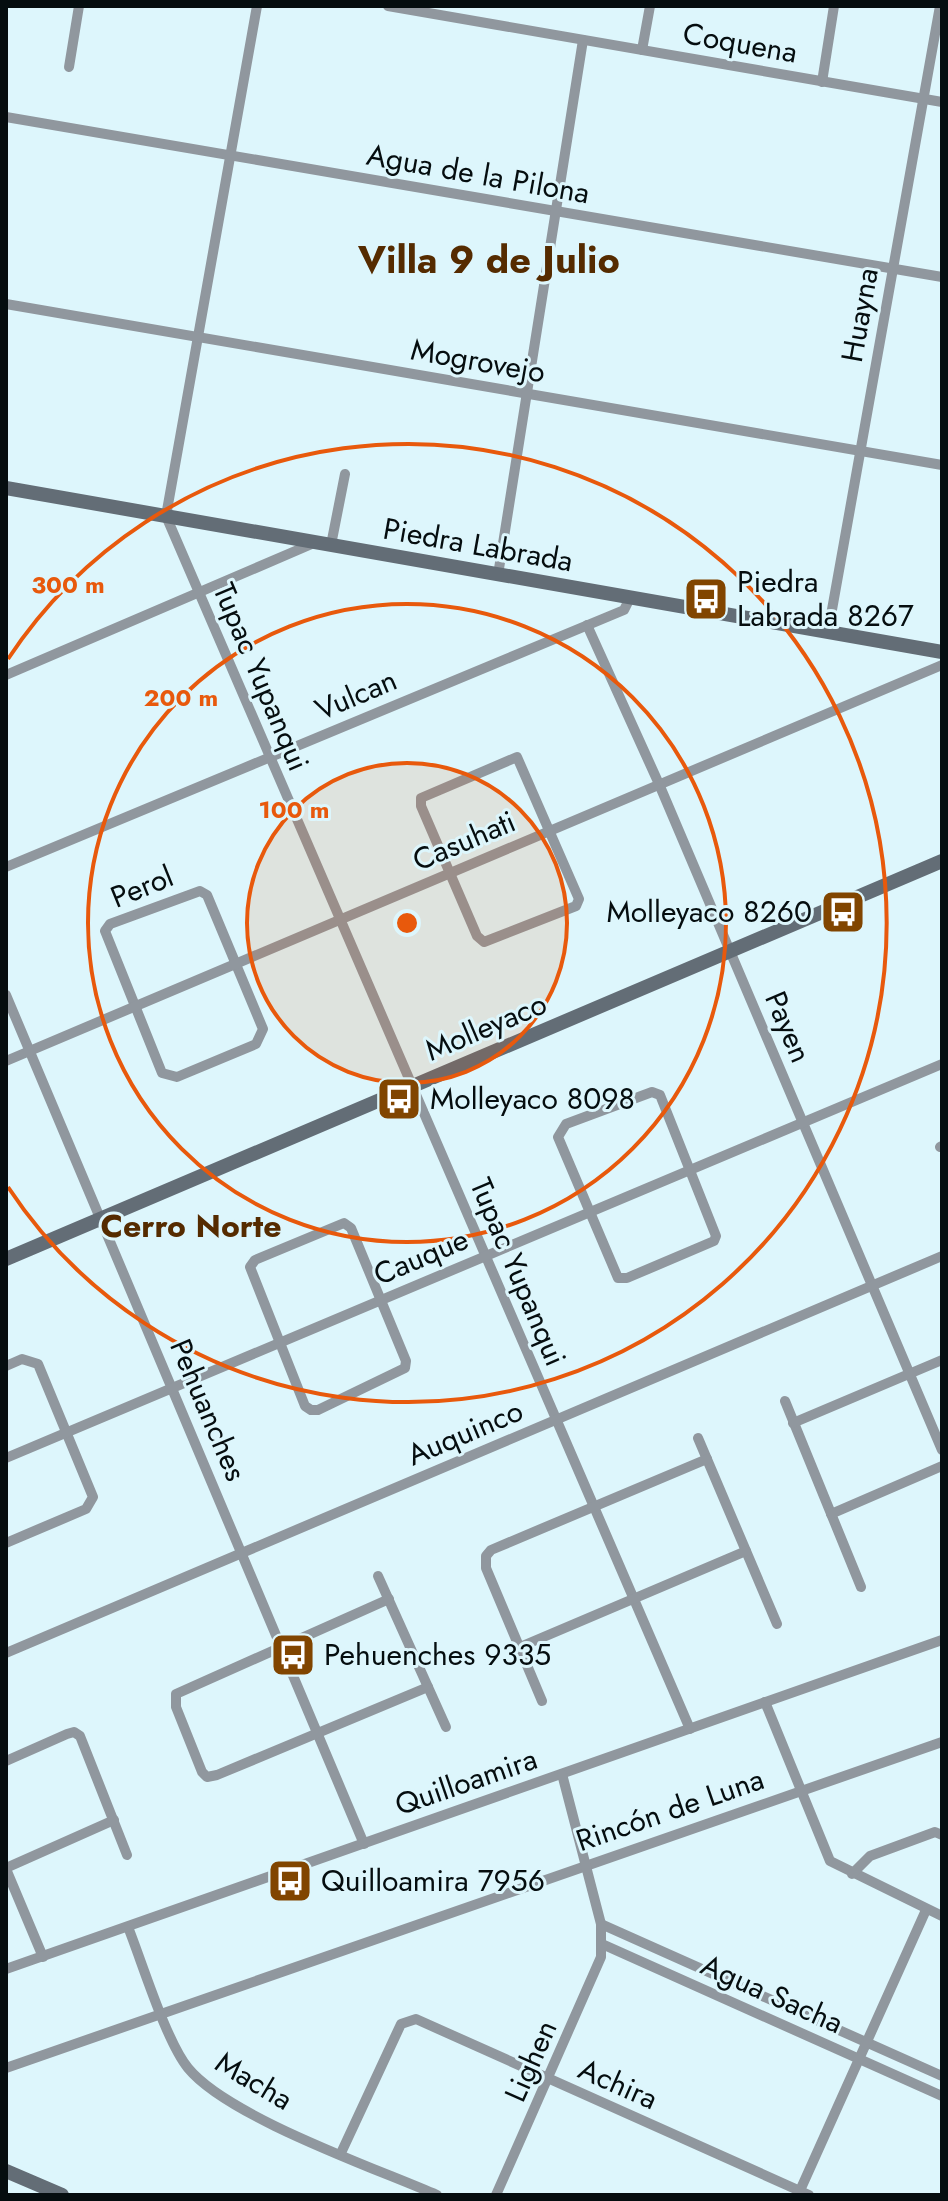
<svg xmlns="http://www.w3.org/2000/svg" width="948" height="2201" font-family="Jost,sans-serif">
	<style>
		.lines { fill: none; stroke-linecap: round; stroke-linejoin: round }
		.minor { stroke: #90979e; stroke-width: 10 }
		.secondary { stroke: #636d76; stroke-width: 14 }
		.ring { fill: none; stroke: #e8590c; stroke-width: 4 }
		.labels { text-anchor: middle; stroke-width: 6; stroke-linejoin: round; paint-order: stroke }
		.street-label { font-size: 30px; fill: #050d0f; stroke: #ddf6fc }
		.poi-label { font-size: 30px; fill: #050d0f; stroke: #ddf6fc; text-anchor: start }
		.neighbourhood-label { font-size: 32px; font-weight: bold; fill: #552b00; stroke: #ddf6fc }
		.district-label { font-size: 38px; font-weight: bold; fill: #552b00; stroke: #ddf6fc }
		.centre { fill: #e8590c; stroke: #ddf6fc; stroke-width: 4 }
		.ring-label { font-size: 24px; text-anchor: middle; font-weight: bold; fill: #e8590c; stroke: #ddf6fc; stroke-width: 6; stroke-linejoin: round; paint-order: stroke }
	</style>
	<rect width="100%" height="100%" fill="#ddf6fc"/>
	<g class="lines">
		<g class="minor">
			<path d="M 257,6 L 166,516 L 690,1729"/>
			<path d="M 388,6 L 942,102"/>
			<path d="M 642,50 L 650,6"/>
			<path d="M 69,67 L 79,6"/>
			<path d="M 822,82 L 834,6"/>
			<path d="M 6,117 L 942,277"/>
			<path d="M 6,304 L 942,465"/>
			<path d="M 331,545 L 345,474"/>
			<path d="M 498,575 L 583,40"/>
			<path d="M 587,625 L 659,784 L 942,1450"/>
			<path d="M 828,632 L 940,6"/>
			<path d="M 6,675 L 314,543"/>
			<path d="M 517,757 L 579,899 L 576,906 L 484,942 L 477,936 L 421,806 L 421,798 Z"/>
			<path d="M 6,867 L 624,610 L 630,598"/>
			<path d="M 200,891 L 207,895 L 263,1029 L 256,1044 L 177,1077 L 162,1073 L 105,931 L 110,924 Z"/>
			<path d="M 6,995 L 364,1844"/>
			<path d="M 6,1061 L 942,665"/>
			<path d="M 652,1092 L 660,1095 L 716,1236 L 714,1241 L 627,1278 L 618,1278 L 558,1137 L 566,1124 Z"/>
			<path d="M 940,1147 L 942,1146"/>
			<path d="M 344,1223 L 351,1228 L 406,1361 L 405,1368 L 318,1410 L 311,1410 L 305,1406 L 250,1267 L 255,1260 Z"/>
			<path d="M 6,1366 L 22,1359 L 38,1364 L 93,1497 L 86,1509 L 6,1543"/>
			<path d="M 785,1401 L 861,1587"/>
			<path d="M 793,1423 L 942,1360"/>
			<path d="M 698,1438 L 777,1624"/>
			<path d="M 6,1458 L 942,1064"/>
			<path d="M 831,1514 L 942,1466"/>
			<path d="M 378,1576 L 446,1727"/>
			<path d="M 389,1599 L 176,1694 L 176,1707 L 202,1772 L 207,1777 L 217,1775 L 428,1687"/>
			<path d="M 520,1647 L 746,1551"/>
			<path d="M 6,1653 L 942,1256"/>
			<path d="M 542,1701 L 486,1568 L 486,1556 L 491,1550 L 707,1459"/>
			<path d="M 765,1702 L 830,1861 L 942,1916"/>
			<path d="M 6,1761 L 67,1734 L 74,1732 L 80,1736 L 127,1855"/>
			<path d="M 6,1868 L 114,1820"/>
			<path d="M 6,1869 L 43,1957"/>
			<path d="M 852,1874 L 870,1856 L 935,1832 L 942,1835"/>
			<path d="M 601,1924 L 942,2076"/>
			<path d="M 128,1927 C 142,1962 166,2041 188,2068 C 228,2117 375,2168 437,2195"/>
			<path d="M 602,1944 L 942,2096"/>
			<path d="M 6,1969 L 942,1640"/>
			<path d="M 6,2068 L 942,1742"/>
			<path d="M 341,2153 L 401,2024 L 416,2019 L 809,2195"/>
			<path d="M 496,2195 L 601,1957 L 601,1924 L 562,1774"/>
			<path d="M 798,2195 L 926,1910"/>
		</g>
		<g class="secondary">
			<path d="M 6,488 L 942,652"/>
			<path d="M 6,1259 L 942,861"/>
			<path d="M 6,2171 L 62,2195"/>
		</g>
	</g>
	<circle cx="407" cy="923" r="160" fill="#e8590c" fill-opacity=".12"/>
	<g class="ring">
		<circle cx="407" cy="923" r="160"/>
		<circle cx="407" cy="923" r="319"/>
		<path d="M8 659A479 479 0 1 1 8 1187"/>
	</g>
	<defs>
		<g id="bus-square" transform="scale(2.3)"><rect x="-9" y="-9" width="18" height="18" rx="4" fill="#814500" stroke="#ddf6fc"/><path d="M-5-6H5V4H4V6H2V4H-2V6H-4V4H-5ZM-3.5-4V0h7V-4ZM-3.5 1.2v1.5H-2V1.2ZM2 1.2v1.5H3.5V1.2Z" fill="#fff"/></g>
	</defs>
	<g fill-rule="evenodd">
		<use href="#bus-square" x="706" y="599"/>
		<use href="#bus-square" x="843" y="912"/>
		<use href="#bus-square" x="399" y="1099"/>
		<use href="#bus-square" x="293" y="1655"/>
		<use href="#bus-square" x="290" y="1881"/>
	</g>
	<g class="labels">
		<g class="street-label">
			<text transform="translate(740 43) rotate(10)" y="10">Coquena</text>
			<text transform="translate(478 174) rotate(10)" y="10">Agua de la Pilona</text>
			<text transform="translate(860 315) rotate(-80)" y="10">Huayna</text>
			<text transform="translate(478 361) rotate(10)" y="10">Mogrovejo</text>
			<text transform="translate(478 545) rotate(10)" y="10">Piedra Labrada</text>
			<text transform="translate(261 677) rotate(67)" y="10">Tupac Yupanqui</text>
			<text transform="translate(356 695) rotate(-23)" y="10">Vulcan</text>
			<text transform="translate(464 841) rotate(-23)" y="10">Casuhati</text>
			<text transform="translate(142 887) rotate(-22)" y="10">Perol</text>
			<text transform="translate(486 1027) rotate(-23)" y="10">Molleyaco</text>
			<text transform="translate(788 1027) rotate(67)" y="10">Payen</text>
			<text transform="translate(421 1257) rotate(-23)" y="10">Cauque</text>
			<text transform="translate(518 1272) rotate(67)" y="10">Tupac Yupanqui</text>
			<text transform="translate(208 1410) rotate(67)" y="10">Pehuanches</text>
			<text transform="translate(465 1433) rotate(-23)" y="10">Auquinco</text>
			<text transform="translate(466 1782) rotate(-19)" y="10">Quilloamira</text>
			<text transform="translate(670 1810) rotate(-19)" y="10">Rincón de Luna</text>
			<text transform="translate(772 1994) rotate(24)" y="10">Agua Sacha</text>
			<text transform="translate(531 2061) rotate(-66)" y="10">Lighen</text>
			<text transform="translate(254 2081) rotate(31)" y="10">Macha</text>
			<text transform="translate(618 2084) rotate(24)" y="10">Achira</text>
		</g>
		<g class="poi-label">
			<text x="737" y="592">Piedra<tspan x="737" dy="34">Labrada 8267</tspan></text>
			<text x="812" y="922" text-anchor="end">Molleyaco 8260</text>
			<text x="430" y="1109">Molleyaco 8098</text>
			<text x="324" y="1665">Pehuenches 9335</text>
			<text x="321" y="1891">Quilloamira 7956</text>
		</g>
		<g class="neighbourhood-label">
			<text x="191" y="1237">Cerro Norte</text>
		</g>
		<g class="district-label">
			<text x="489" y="273">Villa 9 de Julio</text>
		</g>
	</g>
	<circle cx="407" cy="923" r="12" class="centre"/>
	<g class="ring-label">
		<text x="68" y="593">300 m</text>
		<text x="181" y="706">200 m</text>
		<text x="294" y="818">100 m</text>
	</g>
	<rect width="948" height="2201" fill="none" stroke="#050d0f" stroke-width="16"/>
</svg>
